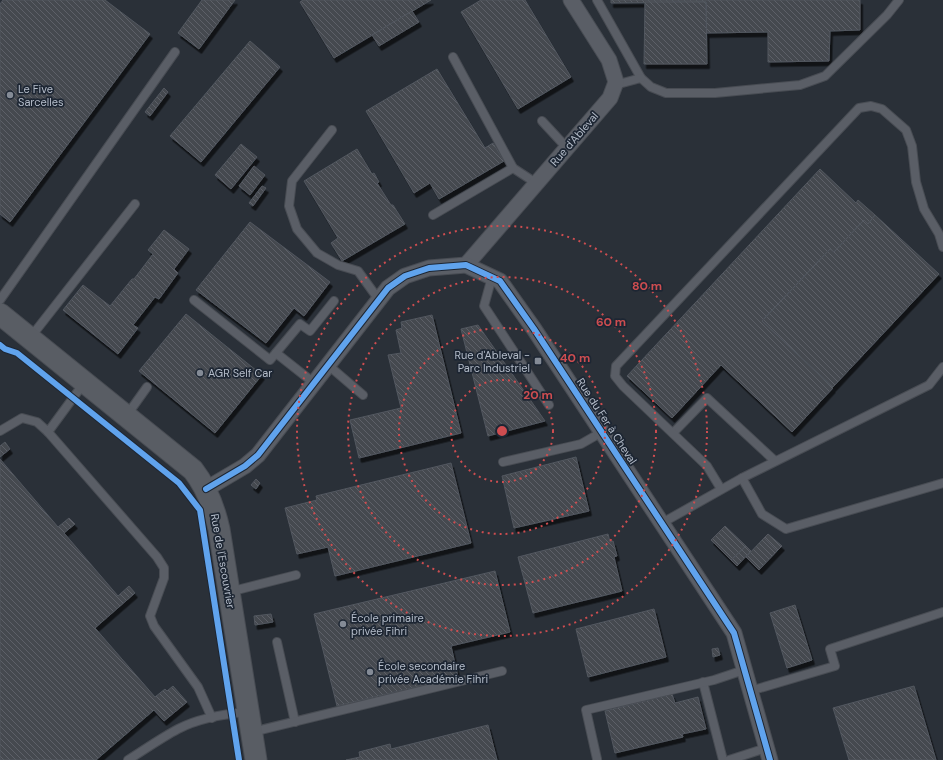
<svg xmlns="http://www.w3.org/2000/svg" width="943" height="760" font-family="'DM Sans',sans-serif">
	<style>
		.building { fill: url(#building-back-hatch); stroke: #52575f; filter: url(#shadow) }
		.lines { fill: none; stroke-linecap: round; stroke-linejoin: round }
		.lane-casing { stroke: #484c53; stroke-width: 10 }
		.street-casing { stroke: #484c53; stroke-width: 17 }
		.secondary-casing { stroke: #484c53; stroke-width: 23 }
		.lane { stroke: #5a5e66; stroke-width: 8 }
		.street { stroke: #5a5e66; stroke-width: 15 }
		.secondary { stroke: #595d64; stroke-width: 21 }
		.cycleway-casing { stroke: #1d2633; stroke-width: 8 }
		.cycleway { stroke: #60a3ed; stroke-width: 6 }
		.ring { fill: none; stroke: #ce4d50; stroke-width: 2; stroke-dasharray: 2 4 }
		.poi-dot { fill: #848b96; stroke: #1d2633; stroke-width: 1.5 }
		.labels { text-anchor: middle; stroke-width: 3.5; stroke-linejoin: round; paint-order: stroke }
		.poi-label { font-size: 11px; fill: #b4bcc9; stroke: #1d2633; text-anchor: start }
		.street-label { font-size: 11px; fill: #b4bcc9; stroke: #1d2633 }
		.centre { fill: #ce4d50; stroke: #1d2633; stroke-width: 2 }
		.ring-label { font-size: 12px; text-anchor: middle; font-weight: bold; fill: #ce4d50; stroke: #1d2633; stroke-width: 3.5; stroke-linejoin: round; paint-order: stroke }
	</style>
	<defs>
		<pattern id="building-back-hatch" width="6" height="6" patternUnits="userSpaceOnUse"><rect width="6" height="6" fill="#444950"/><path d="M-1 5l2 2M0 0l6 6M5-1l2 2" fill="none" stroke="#5d6168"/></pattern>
		<filter id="shadow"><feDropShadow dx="2.5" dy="4.5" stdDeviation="0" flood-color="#0009"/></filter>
	</defs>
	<rect width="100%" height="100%" fill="#2a3038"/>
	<g class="building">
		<path d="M 3,0 L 105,0 L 150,34 L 10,222 L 0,214 L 0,4 Z"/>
		<path d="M 202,0 L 235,0 L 199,49 L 178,33 Z"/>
		<path d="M 303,0 L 431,0 L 334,58 L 300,2 Z"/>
		<path d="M 481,0 L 525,0 L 571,77 L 518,109 L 461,12 Z"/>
		<path d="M 611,0 L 860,0 L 860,30 L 830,31 L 829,61 L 768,62 L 768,32 L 706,33 L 706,2 L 611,3 Z"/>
		<path d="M 645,2 L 706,2 L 707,64 L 644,64 Z"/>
		<path d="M 412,11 L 419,22 L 379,46 L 372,35 Z"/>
		<path d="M 250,41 L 280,67 L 201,162 L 170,136 Z"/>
		<path d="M 437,69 L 485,148 L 493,143 L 504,161 L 439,199 L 430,183 L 414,193 L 366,111 Z"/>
		<path d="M 164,88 L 168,92 L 150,116 L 145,112 Z"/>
		<path d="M 241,144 L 257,157 L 231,189 L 215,175 Z"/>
		<path d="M 357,149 L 372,174 L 374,173 L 379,182 L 377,183 L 391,205 L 393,205 L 405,224 L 342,261 L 331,243 L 338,238 L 304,181 Z"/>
		<path d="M 254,166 L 265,175 L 250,195 L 239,186 Z"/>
		<path d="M 820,169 L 856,203 L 858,200 L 875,215 L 868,224 L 864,220 L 834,252 L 830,249 L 762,321 L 833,388 L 792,432 L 721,365 L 672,418 L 627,376 Z"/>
		<path d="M 262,186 L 266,188 L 253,206 L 249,203 Z"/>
		<path d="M 875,215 L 939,274 L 833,387 L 762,321 L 830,249 L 834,252 L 864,220 L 868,224 Z"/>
		<path d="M 250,222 L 330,282 L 304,316 L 294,308 L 266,343 L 196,290 Z"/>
		<path d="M 164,230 L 189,249 L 174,269 L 178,273 L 159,299 L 155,297 L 133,325 L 138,328 L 118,354 L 63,310 L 83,285 L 110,306 L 132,279 L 134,279 L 153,254 L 148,250 Z"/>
		<path d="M 186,314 L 262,375 L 215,433 L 139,371 Z"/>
		<path d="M 432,315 L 461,433 L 359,458 L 350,420 L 401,408 L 388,355 L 401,353 L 396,330 L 402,328 L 401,322 Z"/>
		<path d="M 478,325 L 545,421 L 488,436 L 461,329 Z"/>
		<path d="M 5,442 L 10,449 L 0,457 L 0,446 Z"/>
		<path d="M 576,457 L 589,511 L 514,528 L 502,476 Z"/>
		<path d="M 0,459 L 58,527 L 69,518 L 75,524 L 64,533 L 118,596 L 129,586 L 135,593 L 95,628 L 155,697 L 165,689 L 167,691 L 173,686 L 187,702 L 164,721 L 154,710 L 96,760 L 0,760 Z"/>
		<path d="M 451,463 L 471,543 L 335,576 L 328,547 L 297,554 L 285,508 L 317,500 L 316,496 Z"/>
		<path d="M 256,479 L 260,483 L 256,489 L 251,485 Z"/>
		<path d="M 725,526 L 746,546 L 731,560 L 711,540 Z"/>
		<path d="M 608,534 L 610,542 L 613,541 L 617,556 L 614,557 L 622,591 L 533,613 L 518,557 Z"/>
		<path d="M 768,534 L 782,546 L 777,551 L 764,538 Z"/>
		<path d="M 764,538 L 777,551 L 759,570 L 746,557 Z"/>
		<path d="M 746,546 L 751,551 L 737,566 L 731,560 Z"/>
		<path d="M 495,571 L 510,632 L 451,646 L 458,677 L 337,706 L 314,614 Z"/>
		<path d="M 795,605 L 812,660 L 787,668 L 770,613 Z"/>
		<path d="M 654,609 L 666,657 L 588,677 L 576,629 Z"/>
		<path d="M 271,614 L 273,622 L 255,625 L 254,616 Z"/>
		<path d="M 718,648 L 720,655 L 713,657 L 712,649 Z"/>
		<path d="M 914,686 L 936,760 L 849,760 L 833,708 Z"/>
		<path d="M 672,694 L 675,703 L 698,697 L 706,729 L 682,734 L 683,737 L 615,753 L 605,711 Z"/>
		<path d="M 488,725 L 497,760 L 346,760 L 360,757 L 359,752 L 390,744 L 391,749 Z"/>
	</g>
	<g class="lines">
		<g class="lane-casing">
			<g id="lane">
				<path d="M 597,0 L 641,78 L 651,87 L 666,93 L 715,93 L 800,85 L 825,76 L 887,15 L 899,0"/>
				<path d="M 615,85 L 641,78"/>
				<path d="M 542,121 L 567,148"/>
				<path d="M 332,130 L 292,181 L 289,206 L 297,229 L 317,253 L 338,265 L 358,271 L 379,300"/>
				<path d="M 513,168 L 536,183"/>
				<path d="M 433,215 L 513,168 L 453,57"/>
				<path d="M 492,277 L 484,306 L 549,405"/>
				<path d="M 0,300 L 175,52"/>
				<path d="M 194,300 L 270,360 L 300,324 L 310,331 L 334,301"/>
				<path d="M 30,338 L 135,204"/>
				<path d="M 276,353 L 314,383"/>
				<path d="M 328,365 L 363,395"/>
				<path d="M 127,415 L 147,387"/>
				<path d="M 0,431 L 22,418 L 37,422 L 48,432 L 84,383"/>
				<path d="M 48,432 L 157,557 L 164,568 L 164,578 L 150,616 L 154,626 L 198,687 L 212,718"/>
				<path d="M 673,433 L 707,398 L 775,461"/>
				<path d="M 503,462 L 581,444 L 602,432"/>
				<path d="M 742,478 L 762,514 L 786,529 L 943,483"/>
				<path d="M 721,489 L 707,466 L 623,386 L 615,376 L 616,366 L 859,108 L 871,106 L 882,109 L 906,130 L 912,146 L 916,182 L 924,209 L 939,234 L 943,247"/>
				<path d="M 662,523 L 742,478 L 929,385 L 943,367"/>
				<path d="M 229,592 L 296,575"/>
				<path d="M 277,642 L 295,722"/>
				<path d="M 703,682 L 723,760"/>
				<path d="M 750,691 L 835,666 L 830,649 L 943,612"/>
				<path d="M 252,732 L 502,671"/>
				<path d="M 597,759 L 586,710 L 714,680 L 744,670"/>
				<path d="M 128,760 C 144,750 161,738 178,729 C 199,718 224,714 247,712"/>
				<path d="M 729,760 L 766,748"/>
			</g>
		</g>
		<g class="street-casing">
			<g id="street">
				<path d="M 466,265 L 610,98 L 616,82 L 609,60 L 571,0"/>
				<path d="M 206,489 L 245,466 L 258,455 L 388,288 L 405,276 L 429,268 L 466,265 L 500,281 L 534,329 L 734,633 L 770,760"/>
			</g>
		</g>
		<g class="secondary-casing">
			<path id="secondary" d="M 0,314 L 193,470 C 207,488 214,507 219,529 L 256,760"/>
		</g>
		<use href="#lane" class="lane"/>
		<use href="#street" class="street"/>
		<use href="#secondary" class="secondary"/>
		<g class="cycleway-casing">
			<g id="cycleway">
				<path d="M 0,345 L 5,349 L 17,353 L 179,483 L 200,510 L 239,760"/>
				<path d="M 206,489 L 245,466 L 258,455 L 388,288 L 405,276 L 429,268 L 466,265 L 500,281 L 534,329 L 734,633 L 770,760"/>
			</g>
		</g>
		<use href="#cycleway" class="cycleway"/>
	</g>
	<g class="ring">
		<circle cx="502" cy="431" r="51"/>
		<circle cx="502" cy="431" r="103"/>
		<circle cx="502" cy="431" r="154"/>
		<circle cx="502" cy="431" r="205"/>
	</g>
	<g class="poi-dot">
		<circle cx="10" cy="95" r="4"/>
		<rect x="534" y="357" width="8" height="8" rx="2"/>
		<circle cx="200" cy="373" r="4"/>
		<circle cx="343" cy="624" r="4"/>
		<circle cx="370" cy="672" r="4"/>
	</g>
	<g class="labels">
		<g class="poi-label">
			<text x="18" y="93">Le Five<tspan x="18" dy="13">Sarcelles</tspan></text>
			<text x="530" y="359" text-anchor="end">Rue d'Ableval -<tspan x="530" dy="13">Parc Industriel</tspan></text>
			<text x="208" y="377">AGR Self Car</text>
			<text x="351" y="622">École primaire<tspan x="351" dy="13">privée Fihri</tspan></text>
			<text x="378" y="670">École secondaire<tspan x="378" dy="13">privée Académie Fihri</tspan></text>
		</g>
		<g class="street-label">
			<text transform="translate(574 139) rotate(-49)" y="4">Rue d'Ableval</text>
			<text transform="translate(607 421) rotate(57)" y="4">Rue du Fer à Cheval</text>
			<text transform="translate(223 561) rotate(80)" y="4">Rue de l'Escouvrier</text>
		</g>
	</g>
	<circle cx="502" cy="431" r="6" class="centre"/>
	<g class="ring-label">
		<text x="647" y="290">80 m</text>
		<text x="611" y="326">60 m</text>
		<text x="575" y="362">40 m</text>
		<text x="538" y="399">20 m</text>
	</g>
</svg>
